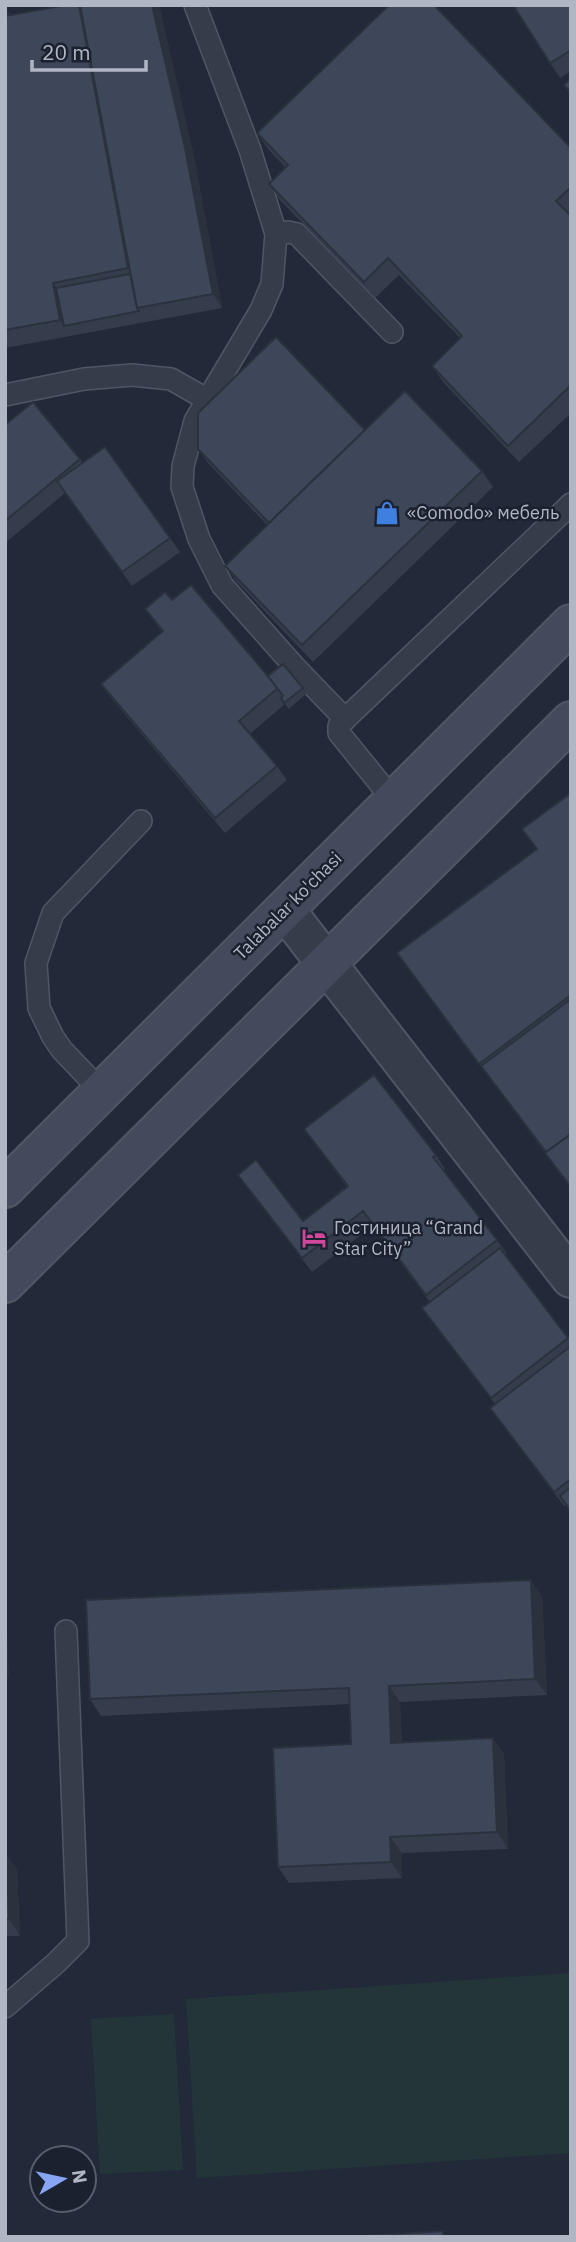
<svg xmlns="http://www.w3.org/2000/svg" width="576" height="2242" font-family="'IBM Plex Sans',sans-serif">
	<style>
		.green { fill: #24353a }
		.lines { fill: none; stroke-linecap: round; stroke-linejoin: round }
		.service-casing { stroke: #515664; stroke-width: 24 }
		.minor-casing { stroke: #515664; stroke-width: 42 }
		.secondary-casing { stroke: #515664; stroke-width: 42 }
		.service { stroke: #363c49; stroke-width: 21 }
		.minor { stroke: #363c49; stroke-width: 38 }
		.secondary { stroke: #444a5c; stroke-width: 38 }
		.wall { fill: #353d4d }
		.shaded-wall { fill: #2b323e }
		.building { fill: #3e4759; stroke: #2b323e; stroke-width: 2 }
		.labels { text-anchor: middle; stroke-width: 5; stroke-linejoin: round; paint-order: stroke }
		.poi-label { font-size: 18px; fill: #b1b6c5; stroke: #1b212e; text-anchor: start }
		.street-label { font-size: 18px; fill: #b1b6c5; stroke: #1b212e }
	</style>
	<rect width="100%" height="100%" fill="#222939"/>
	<g class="green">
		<path d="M 569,1973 L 571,2153 L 197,2178 L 186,1999 Z"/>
		<path d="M 174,2014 L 183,2170 L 100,2174 L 91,2019 Z"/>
	</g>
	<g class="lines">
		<g class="service-casing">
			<g id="service">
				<path d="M 195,5 L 250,150 L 276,234 L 272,284 L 261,310 L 195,421 L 183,466 L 182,487 L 199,539 L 222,585 L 294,666 L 345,719"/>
				<path d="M 276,234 L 288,232 L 297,234 L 392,332"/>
				<path d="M 5,395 L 84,379 L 132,375 L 171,379 L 206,399"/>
				<path d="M 394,801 L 339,733 L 339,726 L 342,722 L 571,504"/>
				<path d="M 102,1092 L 62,1050 L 53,1037 L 39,1008 L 36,963 L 53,913 L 141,821"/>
				<path d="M 5,2007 L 56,1963 L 78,1941 L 66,1631"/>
			</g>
		</g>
		<g class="minor-casing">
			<path id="minor" d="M 285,910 L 571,1278"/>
		</g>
		<g class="secondary-casing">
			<g id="secondary">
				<path d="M 5,1188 L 571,624"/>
				<path d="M 5,1283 L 571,721"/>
			</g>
		</g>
		<use href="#service" class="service"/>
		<use href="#minor" class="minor"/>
		<use href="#secondary" class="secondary"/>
	</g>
	<g class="wall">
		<path d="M 66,5 L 159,5 L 194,157 L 222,308 L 5,348 L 5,8 L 11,15 Z"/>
		<path d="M 571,5 L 571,71 L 560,78 L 550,63 Z"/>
		<path d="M 257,133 L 571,148 L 571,214 L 570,215 L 571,216 L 571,413 L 519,462 L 443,382 L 432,366 L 460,338 L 399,275 L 375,298 L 280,200 L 269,184 L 286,168 L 268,149 Z"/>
		<path d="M 5,425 L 80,459 L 82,463 L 105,447 L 180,552 L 132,586 L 65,493 L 5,543 Z"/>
		<path d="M 365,430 L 482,471 L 493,487 L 313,662 L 237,582 L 225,566 L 267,525 L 208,463 L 198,449 Z"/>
		<path d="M 172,600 L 268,676 L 303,688 L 307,693 L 289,709 L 285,704 L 250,734 L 277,766 L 287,780 L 225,833 L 111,698 L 101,684 L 162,632 L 145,609 Z"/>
		<path d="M 571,793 L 571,1188 L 397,953 L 536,849 Z"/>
		<path d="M 304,1129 L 436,1155 L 445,1169 L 443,1171 L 497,1240 L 507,1254 L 505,1255 L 571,1341 L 571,1512 L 566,1505 L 564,1506 L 490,1408 L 495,1404 L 422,1308 L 430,1302 L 373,1226 L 312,1272 L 238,1175 L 303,1221 L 347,1187 Z"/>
		<path d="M 542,1596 L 547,1695 L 400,1702 L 402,1742 L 504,1754 L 508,1849 L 402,1853 L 402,1878 L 289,1883 L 278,1867 L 351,1744 L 350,1704 L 101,1716 L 90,1699 Z"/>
		<path d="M 5,1854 L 17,1870 L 20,1936 L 5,1936 Z"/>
	</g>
	<g class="shaded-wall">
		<path d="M 152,5 L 159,5 L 194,157 L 222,308 L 213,294 Z"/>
		<path d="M 5,8 L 11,15 L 5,20 Z"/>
		<path d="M 53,283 L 64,299 L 64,326 L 60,320 Z"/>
		<path d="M 531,1580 L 542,1596 L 547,1695 L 535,1679 Z"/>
		<path d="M 5,1609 L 6,1610 L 9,1676 L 5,1670 Z"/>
		<path d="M 389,1686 L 400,1702 L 403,1759 L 391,1743 Z"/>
		<path d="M 493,1738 L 504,1754 L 508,1849 L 497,1832 Z"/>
		<path d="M 390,1837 L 402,1853 L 402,1878 L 391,1862 Z"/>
		<path d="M 6,1854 L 17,1870 L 20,1936 L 9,1919 Z"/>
	</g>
	<g class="building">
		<path d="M 66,5 L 79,5 L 128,268 L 53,283 L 60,320 L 5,330 L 5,16 Z"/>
		<path d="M 80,5 L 152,5 L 184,143 L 213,294 L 137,308 Z"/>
		<path d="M 389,5 L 434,5 L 571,148 L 571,187 L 556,201 L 571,216 L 571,385 L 508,446 L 432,366 L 462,336 L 388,258 L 364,282 L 269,184 L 288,165 L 257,133 Z"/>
		<path d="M 513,5 L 571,5 L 571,50 L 550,63 Z"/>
		<path d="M 571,78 L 571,92 L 564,85 Z"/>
		<path d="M 130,274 L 137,308 L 139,311 L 64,326 L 56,288 Z"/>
		<path d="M 276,337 L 365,430 L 269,523 L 198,449 L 198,413 Z"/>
		<path d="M 405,391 L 482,471 L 302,645 L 225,566 Z"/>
		<path d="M 33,402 L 80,459 L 5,521 L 5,425 Z"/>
		<path d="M 105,447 L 170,538 L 122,572 L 57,481 Z"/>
		<path d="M 191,585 L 278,688 L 239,721 L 277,766 L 215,818 L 101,684 L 163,631 L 145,609 L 165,592 L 172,600 Z"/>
		<path d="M 283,664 L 303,688 L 284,703 L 281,698 L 283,696 L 268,676 Z"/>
		<path d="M 571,793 L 571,995 L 479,1064 L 397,953 L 537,849 L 522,829 Z"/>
		<path d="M 571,999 L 571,1134 L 546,1152 L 481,1066 Z"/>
		<path d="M 374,1075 L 436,1155 L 433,1157 L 497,1240 L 426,1295 L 363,1211 L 302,1258 L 238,1175 L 256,1160 L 303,1221 L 348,1186 L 304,1129 Z"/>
		<path d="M 571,1134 L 571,1187 L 545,1153 Z"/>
		<path d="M 500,1248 L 568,1338 L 491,1398 L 422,1308 Z"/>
		<path d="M 571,1346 L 571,1479 L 554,1492 L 490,1408 Z"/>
		<path d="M 571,1487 L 571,1511 L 560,1496 Z"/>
		<path d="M 531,1580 L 535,1679 L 389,1686 L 391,1743 L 493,1738 L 497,1832 L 390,1837 L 391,1862 L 278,1867 L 273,1748 L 351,1744 L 349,1688 L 90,1699 L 86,1600 Z"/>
		<path d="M 6,1854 L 9,1919 L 5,1919 L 5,1854 Z"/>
		<path d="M 443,2231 L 443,2237 L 347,2237 Z"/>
	</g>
	<defs>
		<g id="shop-bare" transform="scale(1.89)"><path d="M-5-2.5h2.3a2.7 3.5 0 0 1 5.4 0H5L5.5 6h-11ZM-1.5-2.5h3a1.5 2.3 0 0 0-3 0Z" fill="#3f7fe0" stroke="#1b212e" stroke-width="2.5" paint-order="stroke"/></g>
		<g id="hotel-bare" transform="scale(1.89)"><path d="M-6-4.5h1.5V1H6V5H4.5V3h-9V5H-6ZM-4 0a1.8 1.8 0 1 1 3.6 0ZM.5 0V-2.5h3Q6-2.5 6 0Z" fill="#d1479c" stroke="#1b212e" stroke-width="2.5" paint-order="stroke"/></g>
	</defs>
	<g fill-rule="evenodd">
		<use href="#shop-bare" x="387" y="513"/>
		<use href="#hotel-bare" x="314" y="1238"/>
	</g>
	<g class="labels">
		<g class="poi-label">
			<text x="407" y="519">«Comodo» мебель</text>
			<text x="334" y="1234">Гостиница “Grand<tspan x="334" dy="21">Star City”</tspan></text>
		</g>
		<g class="street-label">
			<text transform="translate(288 906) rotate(-45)" y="6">Talabalar ko'chasi</text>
		</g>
	</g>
	<rect width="576" height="2242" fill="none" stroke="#b1b6c5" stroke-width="14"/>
	<g transform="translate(63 2179) rotate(81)"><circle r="33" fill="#1b212e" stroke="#575d6a" stroke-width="2"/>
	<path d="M0-5L12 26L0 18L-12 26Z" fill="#87a5f4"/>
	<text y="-10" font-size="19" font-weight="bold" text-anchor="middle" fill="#b1b6c5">N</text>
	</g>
	<path d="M32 60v10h114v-10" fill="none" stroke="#b1b6c5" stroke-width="3.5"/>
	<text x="42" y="60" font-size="21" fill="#b1b6c5" stroke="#1b212e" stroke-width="5" paint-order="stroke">20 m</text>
</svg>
